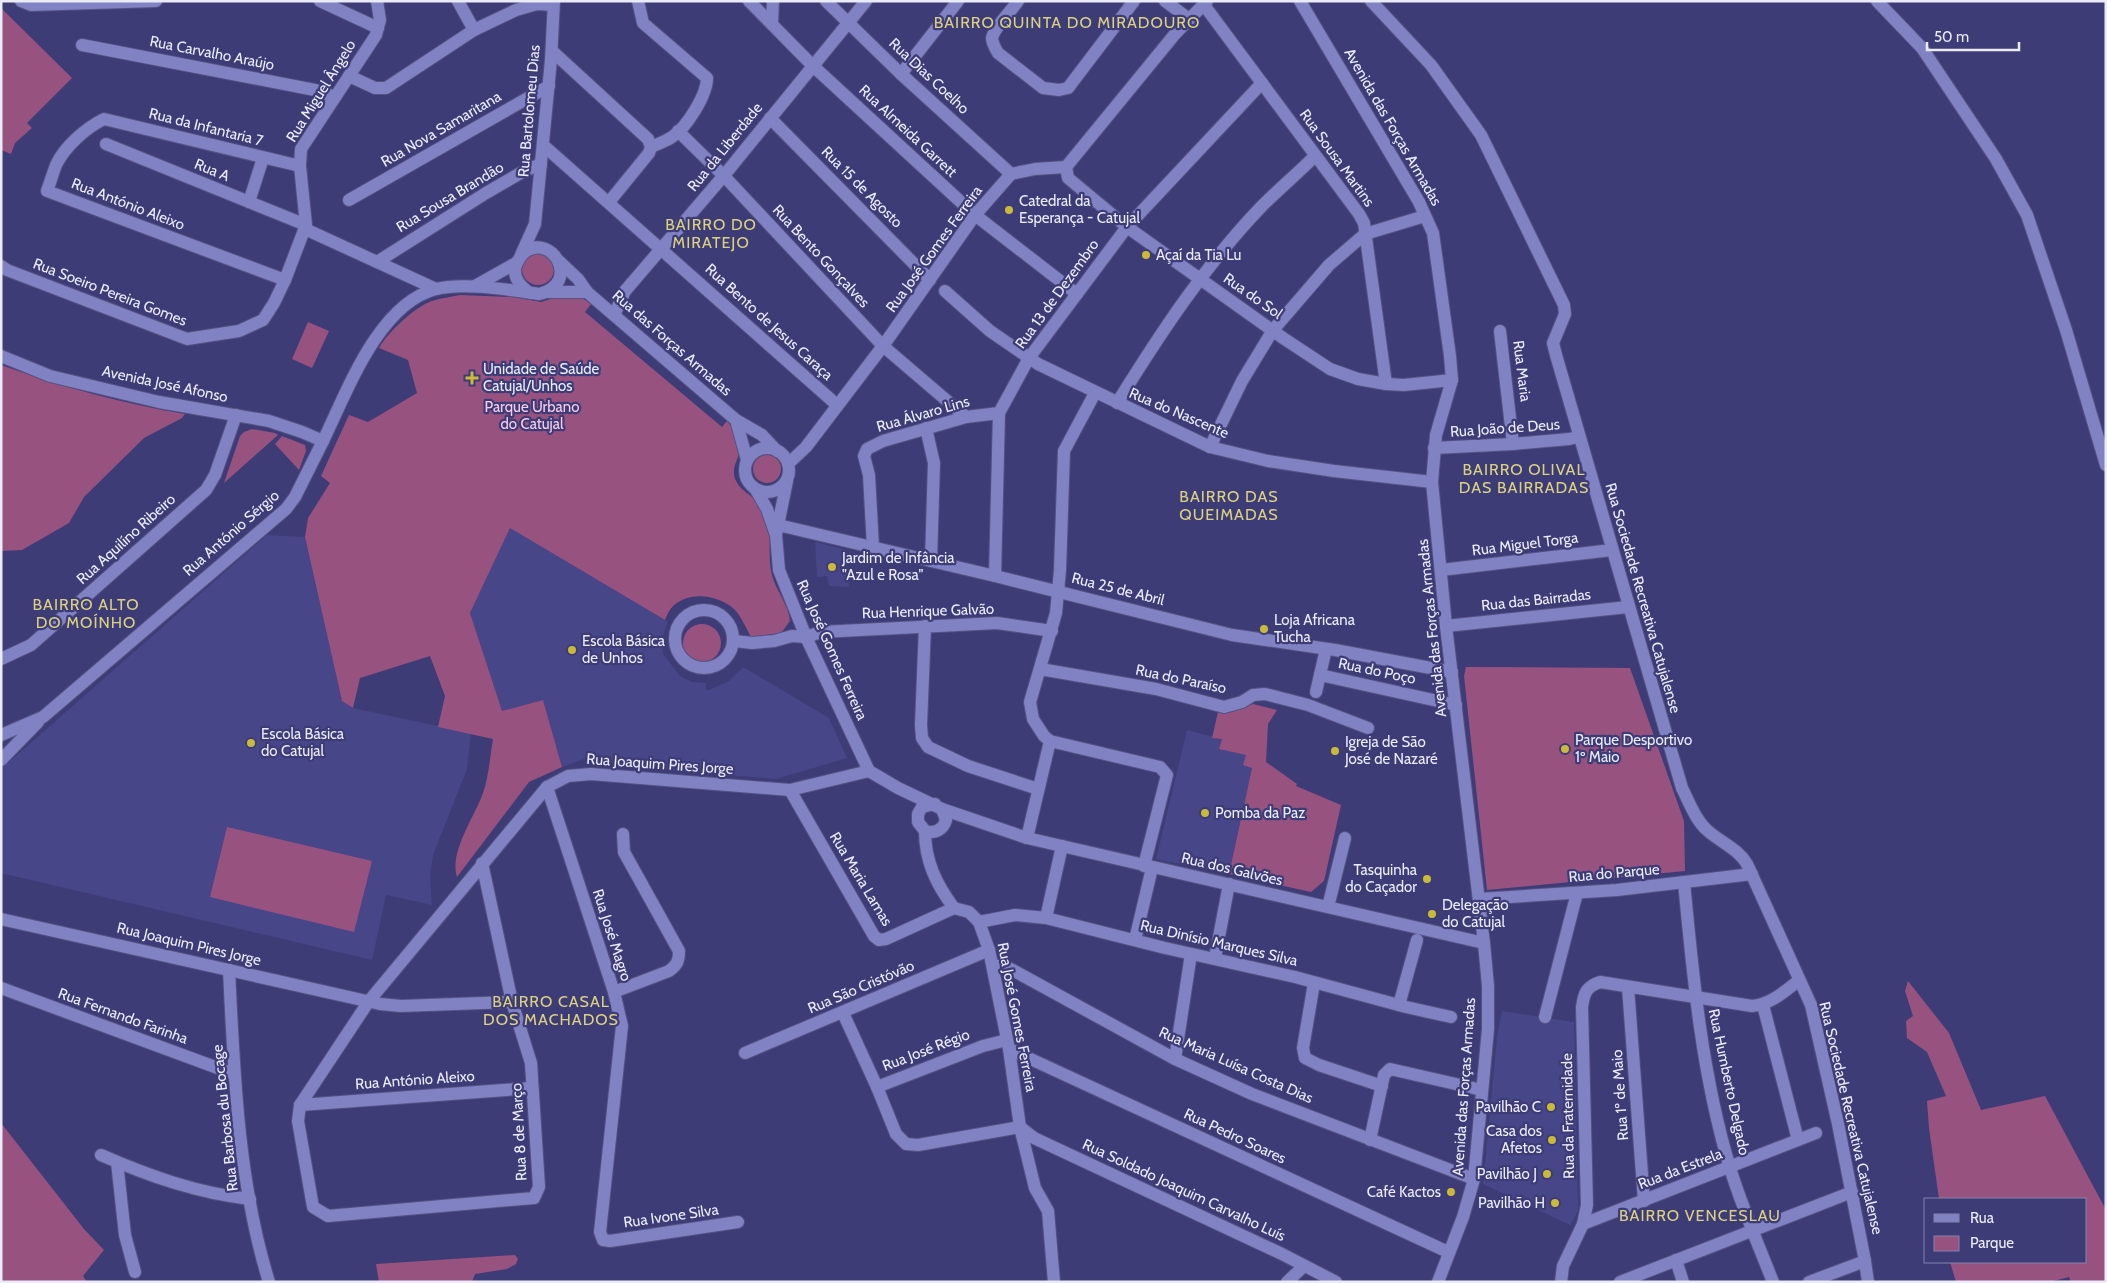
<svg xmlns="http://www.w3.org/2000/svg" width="2107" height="1283" font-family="Cabin,sans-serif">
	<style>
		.built { fill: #474689 }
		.green { fill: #985280 }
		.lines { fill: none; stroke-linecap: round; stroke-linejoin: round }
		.minor-casing { stroke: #555281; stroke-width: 14 }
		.tertiary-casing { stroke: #555281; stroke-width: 14 }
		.minor { stroke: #8082c4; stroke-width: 12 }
		.tertiary { stroke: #8082c4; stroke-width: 12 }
		.poi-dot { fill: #caba39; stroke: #3d3c77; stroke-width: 2 }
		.labels { text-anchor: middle; stroke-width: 4.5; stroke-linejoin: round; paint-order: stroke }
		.street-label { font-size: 15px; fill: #ebecfb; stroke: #3d3c77 }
		.poi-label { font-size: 15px; fill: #ebecfb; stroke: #3d3c77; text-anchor: start }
		.park-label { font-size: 15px; fill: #fbcce8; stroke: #3d3c77 }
		.neighbourhood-label { font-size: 16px; letter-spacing: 1px; fill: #dcd183; stroke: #3d3c77 }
	</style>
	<rect width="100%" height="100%" fill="#3d3c77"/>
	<g class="built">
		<path d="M 510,528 L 668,622 L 662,638 L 663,654 L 680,676 L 692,682 L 706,683 L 706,690 L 709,690 L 729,681 L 743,667 L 829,718 L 847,758 L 776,779 L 596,764 L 592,756 L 562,767 L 543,700 L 502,712 L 470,613 Z"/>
		<path d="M 267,535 L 305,537 L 342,701 L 353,708 L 471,733 L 467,769 L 433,855 L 430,876 L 432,905 L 386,895 L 372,960 L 1,873 L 1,769 Z"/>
		<path d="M 815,542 L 846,550 L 849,587 L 829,586 L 827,576 L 817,577 Z"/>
		<path d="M 1187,730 L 1222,739 L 1219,749 L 1246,755 L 1252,768 L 1229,874 L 1156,859 Z"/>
		<path d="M 1502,1011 L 1574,1022 L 1578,1211 L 1570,1225 L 1483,1184 L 1497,1037 Z"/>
	</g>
	<g class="green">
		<path d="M 1,8 L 72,78 L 27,123 L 32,128 L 15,143 L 11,154 L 1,150 Z"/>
		<circle cx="538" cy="269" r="16"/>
		<path d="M 460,295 L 513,297 L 541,302 L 560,296 L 581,297 L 591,304 L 585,312 L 722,427 L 727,421 C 733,429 741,438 740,449 C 739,459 731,467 735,479 C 740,491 751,494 759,504 C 776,525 766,551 772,575 C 776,591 789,605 790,621 L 781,633 L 751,637 C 746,628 742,618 735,610 C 720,595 690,590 673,606 C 669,610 667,615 665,620 L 510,528 L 470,613 L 502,711 L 543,700 L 562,767 L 529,782 L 457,877 C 449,852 475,816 483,793 C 489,776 490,756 493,739 L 438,727 L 445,696 L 430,656 L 360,678 L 353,708 L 342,701 L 305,537 L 308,518 L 330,483 L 321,476 L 349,415 L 368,422 L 417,393 L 408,360 L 379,348 C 387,333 416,306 432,301 C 441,298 451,297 460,295 Z"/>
		<path d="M 308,322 L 329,331 L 312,368 L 292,359 Z"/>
		<path d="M 1,365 C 63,387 120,403 185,414 L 182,418 L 144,438 L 84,497 L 69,523 L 22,550 L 1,551 Z"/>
		<path d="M 252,429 L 275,433 L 278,435 L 224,483 L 240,436 L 244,432 Z"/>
		<path d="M 282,436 L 305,445 L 306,451 L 299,470 L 275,444 Z"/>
		<circle cx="767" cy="469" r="14"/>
		<circle cx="702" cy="643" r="19"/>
		<path d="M 1466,667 L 1630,668 L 1684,821 L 1685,871 L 1487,890 L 1464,676 Z"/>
		<path d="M 1253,704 L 1277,710 L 1268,724 L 1266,762 L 1297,784 L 1296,786 L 1341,805 L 1324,881 L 1311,892 L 1229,874 L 1252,768 L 1243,765 L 1246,755 L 1219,749 L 1222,739 L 1212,738 L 1218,712 L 1228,713 Z"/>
		<path d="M 227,827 L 372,861 L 354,932 L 210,897 Z"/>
		<path d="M 1908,981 L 1949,1033 L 1981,1110 L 2045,1096 L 2106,1210 L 2106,1282 L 2071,1282 L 2069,1277 L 2050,1282 L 1956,1282 L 1950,1262 L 2086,1262 L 2086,1199 L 1939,1199 L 1929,1128 L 1927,1101 L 1946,1096 L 1927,1052 L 1907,1038 L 1906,1021 L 1913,1016 L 1905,991 Z"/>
		<path d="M 1,1123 L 84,1229 L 104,1250 L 83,1276 L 87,1282 L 1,1282 Z"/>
		<path d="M 515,1255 L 518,1259 L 516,1264 L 507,1269 L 475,1274 L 472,1282 L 379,1282 L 376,1264 Z"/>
	</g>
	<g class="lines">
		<g class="minor-casing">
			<g id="minor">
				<path d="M 21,1 L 31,5 L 156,1"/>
				<path d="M 320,1 L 378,28"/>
				<path d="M 458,1 L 474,30"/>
				<path d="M 638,1 L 643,23 L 707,78 C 707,95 687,127 672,137 C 666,141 658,144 651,147"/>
				<path d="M 749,1 L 813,66 L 975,215 L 1077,294"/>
				<path d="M 826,1 L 901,74 L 1011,174"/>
				<path d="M 1018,1 C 1012,10 994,28 992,38 C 992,43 995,48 998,53 L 1043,88 L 1059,90 L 1068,88 L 1134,1"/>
				<path d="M 1165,1 L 1189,19"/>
				<path d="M 1371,1 L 1431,65 L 1481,135 L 1564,305 L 1565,314 L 1553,343 L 1556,355 L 1682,788 C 1689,802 1696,821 1708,831 C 1722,843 1738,849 1747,864 L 1811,1005 L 1838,1124 L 1865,1261 L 1868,1282"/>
				<path d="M 1204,5 L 1359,214 L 1364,223 L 1386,384"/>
				<path d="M 772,24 L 773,1"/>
				<path d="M 82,45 L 315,90 L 335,97"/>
				<path d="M 552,51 L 648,139 L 651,147 L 649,153 L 609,202"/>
				<path d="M 901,74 L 958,1"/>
				<path d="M 349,76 L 375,88 L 386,88 L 474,30 L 516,10 L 537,4 L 553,5"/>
				<path d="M 770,118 L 930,280"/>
				<path d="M 678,131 L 724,176 L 883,346 L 966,417"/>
				<path d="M 106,144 L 306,225"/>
				<path d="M 543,145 L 837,405"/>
				<path d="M 1066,167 L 1068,178 L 1127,227 L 1283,338 L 1330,369 L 1358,379 L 1386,384 L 1404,385 L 1452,380"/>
				<path d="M 349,200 L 549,86"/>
				<path d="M 249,202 L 263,158"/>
				<path d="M 305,229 L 436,289"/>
				<path d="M 377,262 L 486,193 L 524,171 L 541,164"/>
				<path d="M 1,266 L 7,270 L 187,339 L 239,331 L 263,320 L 274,303 L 285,280 L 306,225 L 300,166 L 301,149 L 376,35 L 380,20 L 377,1"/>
				<path d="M 285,280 L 47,191 C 50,183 53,173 56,165 C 65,146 86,128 104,119 L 300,166"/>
				<path d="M 945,291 L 990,331 L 1038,364 L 1210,447 L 1268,461 L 1334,471 L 1432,482"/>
				<path d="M 614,315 L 625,291 L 726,173 L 866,1"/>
				<path d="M 1500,331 L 1513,444"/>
				<path d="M 1117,403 C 1160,334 1205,265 1262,206 C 1279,189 1298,173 1315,156"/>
				<path d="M 926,428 L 934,463 L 931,561"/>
				<path d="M 1210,447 L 1242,381 L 1273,330 L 1329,265 L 1365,234 L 1425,216"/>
				<path d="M 1434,448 L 1513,444 L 1569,439 L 1578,437"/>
				<path d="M 788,464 L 806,447 L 883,346 L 975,215 L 1011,174 L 1035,169 L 1066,167 L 1175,34 L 1207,1"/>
				<path d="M 778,525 L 995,576 L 1232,635 L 1335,650 L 1452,672"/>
				<path d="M 873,547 L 869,475 L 864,456 L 867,449 L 883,441 L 966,417 L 999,413"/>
				<path d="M 1441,570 L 1612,550"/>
				<path d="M 995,576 L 999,413 L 1029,358 L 1127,227 L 1262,83"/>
				<circle cx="704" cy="639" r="29"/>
				<path d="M 925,626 L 921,725 L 922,738 L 928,747 L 968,766 L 1038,789"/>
				<path d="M 1446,626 L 1628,607"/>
				<path d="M 734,641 L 752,643 L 774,641 L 792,636 L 806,637 L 821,632 L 997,623 L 1052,631"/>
				<path d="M 1,659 L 31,645 L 206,490 L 215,475 L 236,415"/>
				<path d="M 1040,669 L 1156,689 L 1224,707 L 1242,702 L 1253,695 L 1265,694 L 1308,705 L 1368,728"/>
				<path d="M 1320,675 L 1456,705"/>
				<path d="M 1316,692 L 1326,649"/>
				<path d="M 1,735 L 43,717 L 286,509 L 295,497 L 323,441"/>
				<path d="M 1050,741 L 1160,767 L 1167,775 L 1144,866"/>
				<path d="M 1,760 L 38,722"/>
				<path d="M 547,787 L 614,992 L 622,1026 L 600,1232 L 603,1240 L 610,1241 L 738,1222"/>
				<path d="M 790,790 L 874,936 L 879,940 L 886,939 L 954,908"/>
				<path d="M 925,831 C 925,861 936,884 954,908 L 969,912 L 979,922 L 989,950 L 1009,1049 L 1020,1127 L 1035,1188 L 1048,1211 L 1054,1282"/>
				<path d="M 1027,838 L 1050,741 L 1044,736 L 1033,719 L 1030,702 L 1056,613 L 1060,570 L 1064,451 L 1095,393"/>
				<path d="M 482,863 L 512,1002 L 531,1063 L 539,1187 L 534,1198 L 328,1216 L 313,1207 L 298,1121 L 300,1105 L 369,1001 L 547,787 L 568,776 L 591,774 L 790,790 L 869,771"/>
				<path d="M 1684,882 C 1693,978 1702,1075 1730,1168 C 1742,1207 1758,1244 1773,1282"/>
				<path d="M 1479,899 L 1617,890 L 1752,874"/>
				<path d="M 1328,907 L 1345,838"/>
				<path d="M 1046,918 L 1062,846"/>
				<path d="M 1,919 L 380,1004 L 401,1006 L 512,1002"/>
				<path d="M 979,922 L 1015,915 L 1046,918 L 1165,948 L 1295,977 L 1406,1007 L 1451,1017"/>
				<path d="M 1135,940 L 1152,868"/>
				<path d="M 1215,958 L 1229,884"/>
				<path d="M 993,965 L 1007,967 L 1175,1059 L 1252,1094 L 1474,1179"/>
				<path d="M 229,970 C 234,1073 238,1182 269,1282"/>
				<path d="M 1314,983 L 1303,1048 L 1305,1058 L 1319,1065 L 1382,1086"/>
				<path d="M 1628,987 L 1644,1201"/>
				<path d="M 1,988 L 234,1074"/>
				<path d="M 614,992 L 669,971 C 677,965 679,961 679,951 L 624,852 L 623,834"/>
				<path d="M 1399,1005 L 1417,940"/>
				<path d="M 1763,1005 L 1798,1140"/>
				<path d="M 843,1013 L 877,1087 L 983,1046 L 1007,1040"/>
				<path d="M 1545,1017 L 1577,893"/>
				<path d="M 1009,1049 L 1448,1252"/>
				<path d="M 745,1053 L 989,950"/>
				<path d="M 1175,1059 L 1191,954"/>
				<path d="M 877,1087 L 896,1134 L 906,1144 L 918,1145 L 1020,1127 L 1034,1138 L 1282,1254 L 1336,1282"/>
				<path d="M 300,1105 L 532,1088"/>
				<path d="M 1370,1140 L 1384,1075 L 1390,1069 L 1482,1090"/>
				<path d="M 101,1155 C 149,1176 197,1193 250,1199"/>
				<path d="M 117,1162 L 125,1235 L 135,1272"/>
				<path d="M 1583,1224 L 1816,1133"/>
				<path d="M 1676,1260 L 1683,1282"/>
				<path d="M 1287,1282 L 1304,1266"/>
				<path d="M 1561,1282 L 1563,1266 L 1583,1224 L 1587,1205 L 1582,1007 C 1584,993 1586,987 1600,982 L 1752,1006 C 1771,1004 1784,992 1798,981"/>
				<path d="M 1620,1282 L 1852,1192"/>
				<path d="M 1809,1282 L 1865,1261"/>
			</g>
		</g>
		<g class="tertiary-casing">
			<g id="tertiary">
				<path d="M 1300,1 L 1419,202 L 1433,233 L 1450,356 L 1452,380 L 1436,435 L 1432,482 L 1446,626 L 1484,943 L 1488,986 L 1488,1029 L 1474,1179 L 1463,1217 L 1438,1282"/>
				<path d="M 1877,1 L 1922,48 L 1996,159 L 2027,215 L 2066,330 L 2106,465"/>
				<path d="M 521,255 L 535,224 L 551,60 L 554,1"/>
				<path d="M 559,261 L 578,279 L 587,292 L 736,420 L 762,435 L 777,451"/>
				<path d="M 475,286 L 516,263"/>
				<path d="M 548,292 L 587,292"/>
				<path d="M 1,356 L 50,376 L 159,402 L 269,421 L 302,432 L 323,441 C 347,392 378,304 436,289 C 464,282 510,290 539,294 C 582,284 552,232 525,252 C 520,256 517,262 515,268 C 514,280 521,287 530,293"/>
				<path d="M 736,420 L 747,460"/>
				<circle cx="767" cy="470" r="22"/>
				<path d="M 756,490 L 767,509 L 776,535 L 779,570 L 806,637 L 869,771 L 898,788 L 942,809 L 1027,838 L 1484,943"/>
				<path d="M 776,535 L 787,481"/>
				<path d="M 935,804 L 922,807 L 918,814 L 918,822 L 925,831 C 935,834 943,830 946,820 L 942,809"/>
			</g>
		</g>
		<use href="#minor" class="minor"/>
		<use href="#tertiary" class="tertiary"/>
	</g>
	<g class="poi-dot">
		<circle cx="1009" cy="210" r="5"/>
		<circle cx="1146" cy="255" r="5"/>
		<path d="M469.5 370.5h5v5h5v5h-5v5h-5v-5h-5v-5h5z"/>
		<circle cx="832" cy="567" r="5"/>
		<circle cx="1264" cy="629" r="5"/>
		<circle cx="572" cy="650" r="5"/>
		<circle cx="251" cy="743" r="5"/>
		<circle cx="1565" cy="749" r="5"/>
		<circle cx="1335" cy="751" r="5"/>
		<circle cx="1205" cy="813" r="5"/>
		<circle cx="1427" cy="879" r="5"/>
		<circle cx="1432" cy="914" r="5"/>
		<circle cx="1551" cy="1107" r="5"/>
		<circle cx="1552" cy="1140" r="5"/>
		<circle cx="1547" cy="1174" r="5"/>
		<circle cx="1451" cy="1192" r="5"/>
		<circle cx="1555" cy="1203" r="5"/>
	</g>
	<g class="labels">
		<g class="street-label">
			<text transform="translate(212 53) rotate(11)" y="5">Rua Carvalho Araújo</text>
			<text transform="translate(929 76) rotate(43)" y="5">Rua Dias Coelho</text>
			<text transform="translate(321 91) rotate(-58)" y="5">Rua Miguel Ângelo</text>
			<text transform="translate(529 111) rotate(-85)" y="5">Rua Bartolomeu Dias</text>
			<text transform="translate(206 127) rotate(14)" y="5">Rua da Infantaria 7</text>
			<text transform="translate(1393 127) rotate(60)" y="5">Avenida das Forças Armadas</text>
			<text transform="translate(441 129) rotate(-30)" y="5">Rua Nova Samaritana</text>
			<text transform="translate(908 131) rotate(43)" y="5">Rua Almeida Garrett</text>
			<text transform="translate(725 147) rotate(-51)" y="5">Rua da Liberdade</text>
			<text transform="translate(1337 158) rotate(54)" y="5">Rua Sousa Martins</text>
			<text transform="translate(212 170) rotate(22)" y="5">Rua A</text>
			<text transform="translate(862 187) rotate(45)" y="5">Rua 15 de Agosto</text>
			<text transform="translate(450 197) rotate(-31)" y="5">Rua Sousa Brandão</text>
			<text transform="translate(128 204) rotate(21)" y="5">Rua António Aleixo</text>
			<text transform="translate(934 249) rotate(-54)" y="5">Rua José Gomes Ferreira</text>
			<text transform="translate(821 256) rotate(47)" y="5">Rua Bento Gonçalves</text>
			<text transform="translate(110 292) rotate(21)" y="5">Rua Soeiro Pereira Gomes</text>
			<text transform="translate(1057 294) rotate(-54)" y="5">Rua 13 de Dezembro</text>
			<text transform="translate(1253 296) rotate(35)" y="5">Rua do Sol</text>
			<text transform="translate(769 322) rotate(42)" y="5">Rua Bento de Jesus Caraça</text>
			<text transform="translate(672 343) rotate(41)" y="5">Rua das Forças Armadas</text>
			<text transform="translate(1522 371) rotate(83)" y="5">Rua Maria</text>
			<text transform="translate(165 384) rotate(12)" y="5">Avenida José Afonso</text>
			<text transform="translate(1179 413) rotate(23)" y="5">Rua do Nascente</text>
			<text transform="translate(923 414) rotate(-16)" y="5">Rua Álvaro Lins</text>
			<text transform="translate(1505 428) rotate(-4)" y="5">Rua João de Deus</text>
			<text transform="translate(231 533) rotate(-41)" y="5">Rua António Sérgio</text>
			<text transform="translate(126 539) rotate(-42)" y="5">Rua Aquilíno Ribeiro</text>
			<text transform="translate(1525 544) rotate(-7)" y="5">Rua Miguel Torga</text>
			<text transform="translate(1118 589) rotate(14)" y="5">Rua 25 de Abril</text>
			<text transform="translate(1643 598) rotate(74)" y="5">Rua Sociedade Recreativa Catujalense</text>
			<text transform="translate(1536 600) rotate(-6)" y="5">Rua das Bairradas</text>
			<text transform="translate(928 611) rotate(-2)" y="5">Rua Henrique Galvão</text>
			<text transform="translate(1432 628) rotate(-96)" y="5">Avenida das Forças Armadas</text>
			<text transform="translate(832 650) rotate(66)" y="5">Rua José Gomes Ferreira</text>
			<text transform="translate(1377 671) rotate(12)" y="5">Rua do Poço</text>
			<text transform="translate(1181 679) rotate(12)" y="5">Rua do Paraíso</text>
			<text transform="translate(660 764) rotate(4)" y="5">Rua Joaquim Pires Jorge</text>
			<text transform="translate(1232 869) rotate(13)" y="5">Rua dos Galvões</text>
			<text transform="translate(1614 873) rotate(-5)" y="5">Rua do Parque</text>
			<text transform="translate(861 879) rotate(59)" y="5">Rua Maria Lamas</text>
			<text transform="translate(612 935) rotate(72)" y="5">Rua José Magro</text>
			<text transform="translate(1219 943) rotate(13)" y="5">Rua Dinísio Marques Silva</text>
			<text transform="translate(189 944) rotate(13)" y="5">Rua Joaquim Pires Jorge</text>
			<text transform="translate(861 987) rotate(-23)" y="5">Rua São Cristóvão</text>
			<text transform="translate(123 1016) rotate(20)" y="5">Rua Fernando Farinha</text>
			<text transform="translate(1017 1017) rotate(79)" y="5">Rua José Gomes Ferreira</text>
			<text transform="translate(926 1050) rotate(-21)" y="5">Rua José Régio</text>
			<text transform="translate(1236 1065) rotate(24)" y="5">Rua Maria Luísa Costa Dias</text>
			<text transform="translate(415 1080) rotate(-4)" y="5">Rua António Aleixo</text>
			<text transform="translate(1729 1082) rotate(78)" y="5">Rua Humberto Delgado</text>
			<text transform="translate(1464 1087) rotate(-86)" y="5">Avenida das Forças Armadas</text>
			<text transform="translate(1620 1095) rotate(-94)" y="5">Rua 1º de Maio</text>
			<text transform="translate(1568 1116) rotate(-91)" y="5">Rua da Fraternidade</text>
			<text transform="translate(225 1118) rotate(-96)" y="5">Rua Barbosa du Bocage</text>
			<text transform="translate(1851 1118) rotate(77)" y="5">Rua Sociedade Recreativa Catujalense</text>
			<text transform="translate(519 1132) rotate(-93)" y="5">Rua 8 de Março</text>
			<text transform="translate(1235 1136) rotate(25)" y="5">Rua Pedro Soares</text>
			<text transform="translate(1680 1169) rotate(-21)" y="5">Rua da Estrela</text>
			<text transform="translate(1184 1190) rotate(25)" y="5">Rua Soldado Joaquim Carvalho Luís</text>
			<text transform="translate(671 1216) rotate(-8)" y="5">Rua Ivone Silva</text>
		</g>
		<g class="poi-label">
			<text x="1019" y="206">Catedral da<tspan x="1019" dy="17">Esperança - Catujal</tspan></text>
			<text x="1156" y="260">Açaí da Tia Lu</text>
			<text x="483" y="374">Unidade de Saúde<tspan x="483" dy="17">Catujal/Unhos</tspan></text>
			<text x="842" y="563">Jardim de Infância<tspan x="842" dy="17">"Azul e Rosa"</tspan></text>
			<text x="1274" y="625">Loja Africana<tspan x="1274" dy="17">Tucha</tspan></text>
			<text x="582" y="646">Escola Básica<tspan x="582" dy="17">de Unhos</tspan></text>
			<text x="261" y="739">Escola Básica<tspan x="261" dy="17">do Catujal</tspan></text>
			<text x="1575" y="745">Parque Desportivo<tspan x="1575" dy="17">1º Maio</tspan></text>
			<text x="1345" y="747">Igreja de São<tspan x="1345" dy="17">José de Nazaré</tspan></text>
			<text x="1215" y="818">Pomba da Paz</text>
			<text x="1417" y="875" text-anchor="end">Tasquinha<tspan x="1417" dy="17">do Caçador</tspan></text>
			<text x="1442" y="910">Delegação<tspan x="1442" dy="17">do Catujal</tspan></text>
			<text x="1541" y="1112" text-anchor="end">Pavilhão C</text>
			<text x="1542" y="1136" text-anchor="end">Casa dos<tspan x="1542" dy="17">Afetos</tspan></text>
			<text x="1537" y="1179" text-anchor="end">Pavilhão J</text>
			<text x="1441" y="1197" text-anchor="end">Café Kactos</text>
			<text x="1545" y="1208" text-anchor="end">Pavilhão H</text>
		</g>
		<g class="park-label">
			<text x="532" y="412">Parque Urbano<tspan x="532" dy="17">do Catujal</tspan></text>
		</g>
		<g class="neighbourhood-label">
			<text x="1067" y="28">BAIRRO QUINTA DO MIRADOURO</text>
			<text x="711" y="230">BAIRRO DO<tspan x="711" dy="18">MIRATEJO</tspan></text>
			<text x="1524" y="475">BAIRRO OLIVAL<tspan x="1524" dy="18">DAS BAIRRADAS</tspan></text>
			<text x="1229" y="502">BAIRRO DAS<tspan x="1229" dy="18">QUEIMADAS</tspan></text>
			<text x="86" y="610">BAIRRO ALTO<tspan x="86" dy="18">DO MOÍNHO</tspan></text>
			<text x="551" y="1007">BAIRRO CASAL<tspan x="551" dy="18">DOS MACHADOS</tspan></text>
			<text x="1700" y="1221">BAIRRO VENCESLAU</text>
		</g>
	</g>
	<rect width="2107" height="1283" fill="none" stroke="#ebecfb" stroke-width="5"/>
	<rect x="1924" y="1198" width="162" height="65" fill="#3d3c77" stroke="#8382ac"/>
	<rect x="1934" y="1214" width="25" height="8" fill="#8082c4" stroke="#8382ac"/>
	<text x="1970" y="1223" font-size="15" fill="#ebecfb">Rua</text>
	<rect x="1934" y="1236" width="25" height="15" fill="#985280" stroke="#8382ac"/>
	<text x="1970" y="1248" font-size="15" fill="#ebecfb">Parque</text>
	<path d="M1927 42v8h92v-8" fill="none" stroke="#ebecfb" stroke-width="2.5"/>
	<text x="1934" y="42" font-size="15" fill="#ebecfb" stroke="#3d3c77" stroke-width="4" paint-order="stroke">50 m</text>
</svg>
